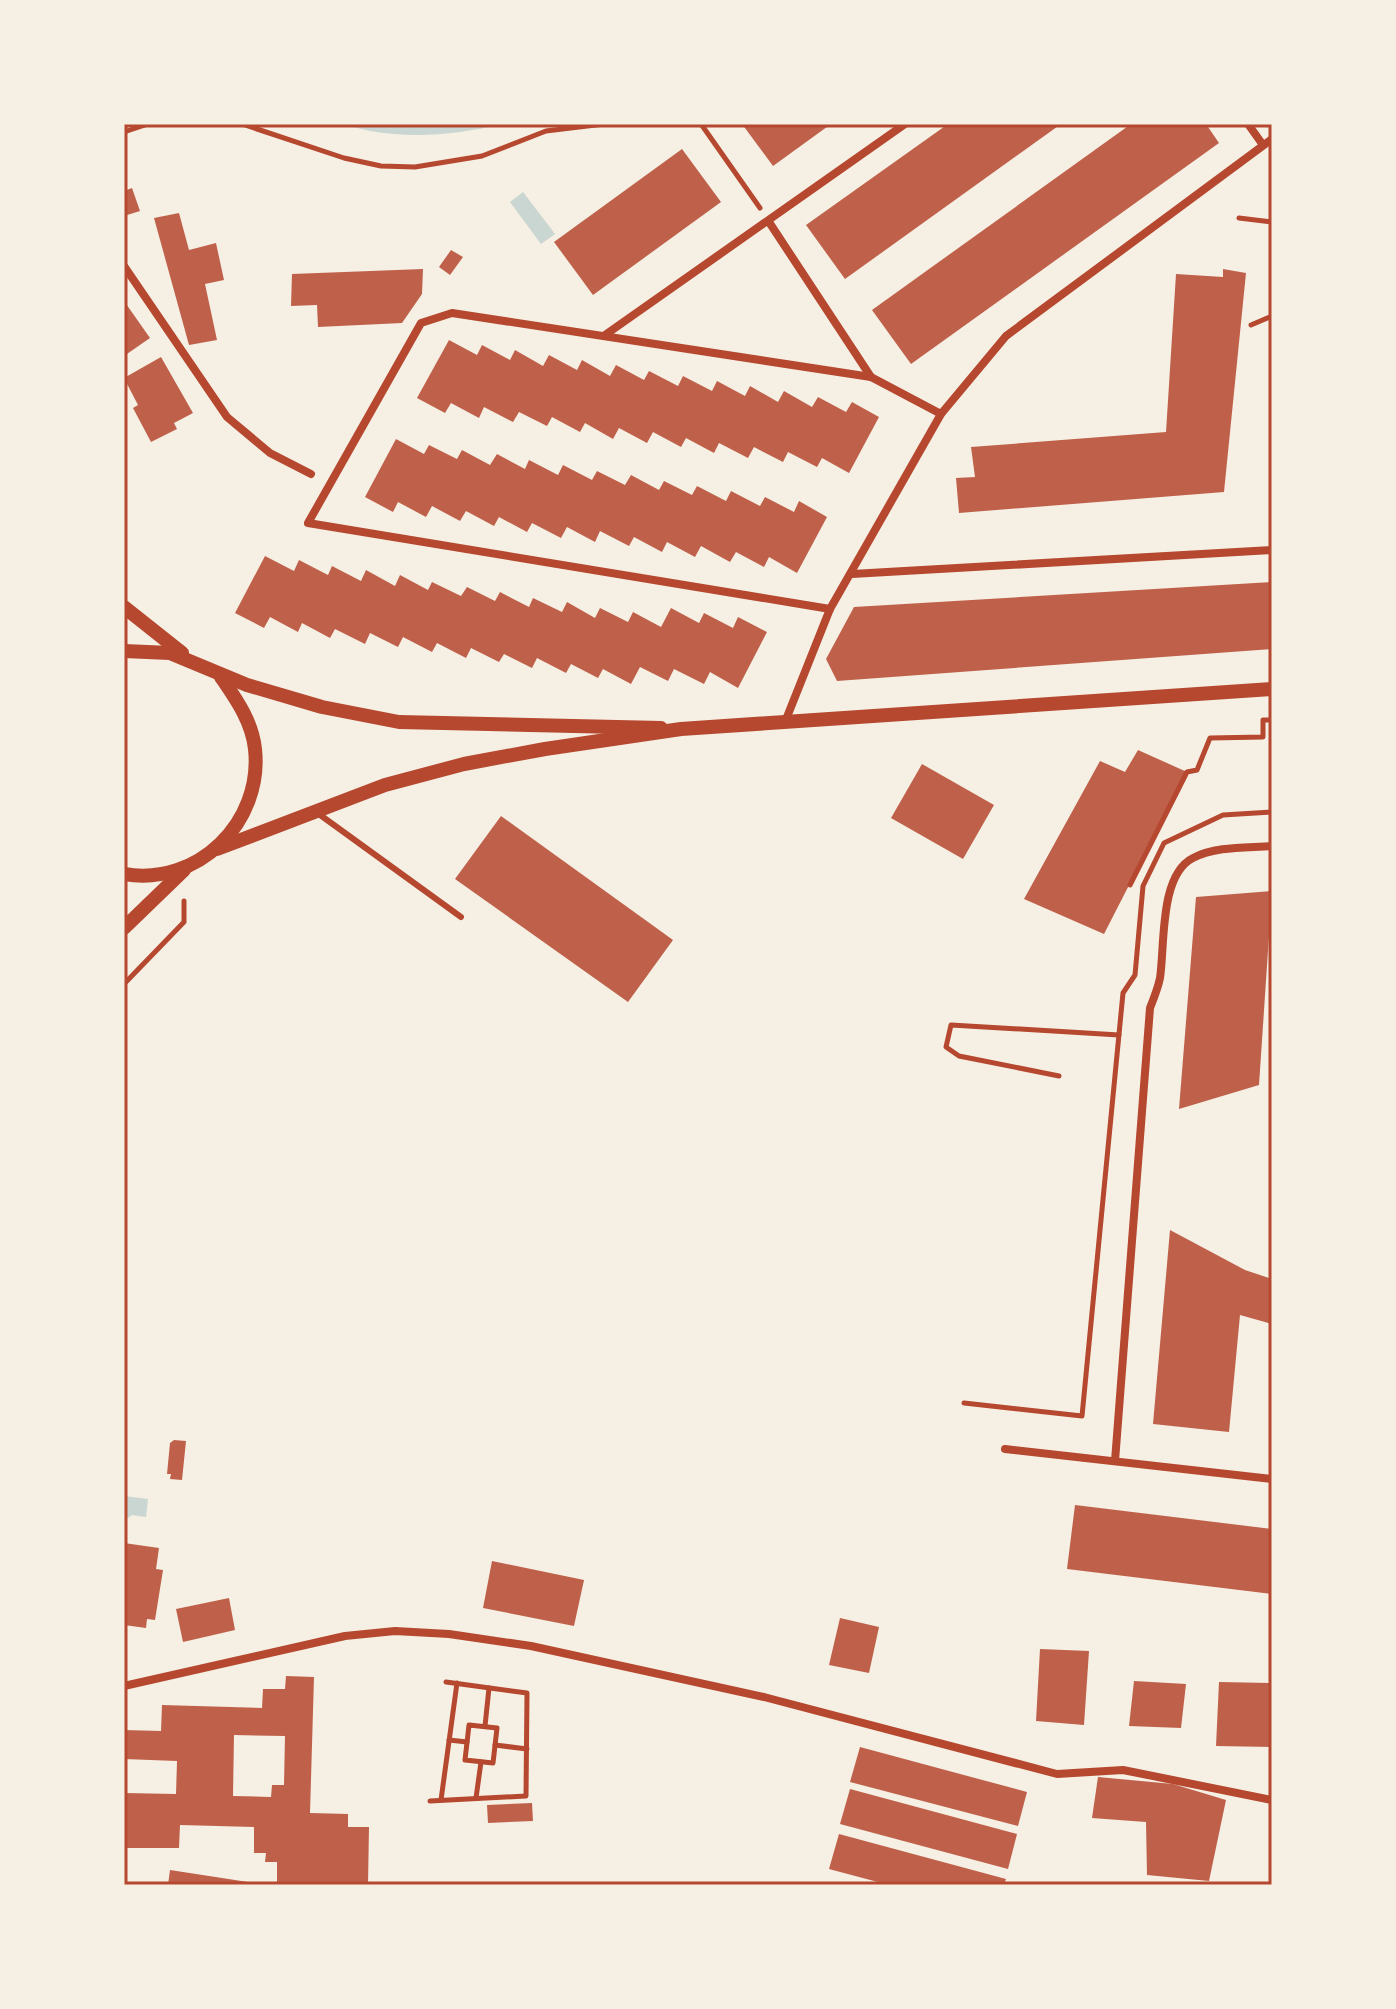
<svg xmlns="http://www.w3.org/2000/svg" width="1396" height="2009" font-family="'IBM Plex Sans',sans-serif">
	<style>
		.water { fill: #c9d6d2 }
		.building { fill: #bf614a; fill-rule: evenodd }
		.lines { fill: none; stroke-linecap: round; stroke-linejoin: round }
		.path { stroke: #b5482f; stroke-width: 5 }
		.service { stroke: #b5482f; stroke-width: 6 }
		.minor { stroke: #b5482f; stroke-width: 8 }
		.tertiary { stroke: #b5482f; stroke-width: 14 }
		.neatline { fill: none; stroke: #b5482f; stroke-width: 3 }
	</style>
	<rect width="100%" height="100%" fill="#f6efe4"/>
	<g class="water">
		<path d="M 344,124 L 503,124 C 451,136 395,141 344,124 Z"/>
		<path d="M 523,192 L 555,234 L 541,244 L 510,202 Z"/>
		<path d="M 124,1496 L 148,1499 L 146,1517 L 132,1515 L 124,1521 Z"/>
	</g>
	<g class="building">
		<path d="M 742,124 L 831,124 L 773,166 Z"/>
		<path d="M 948,124 L 1061,124 L 845,279 L 806,225 Z"/>
		<path d="M 1131,124 L 1206,124 L 1219,143 L 911,364 L 872,310 Z"/>
		<path d="M 682,149 L 721,202 L 593,295 L 554,242 Z"/>
		<path d="M 132,188 L 140,211 L 124,216 L 124,191 Z"/>
		<path d="M 179,213 L 189,250 L 216,243 L 224,280 L 205,284 L 217,340 L 189,345 L 154,218 Z"/>
		<path d="M 451,250 L 463,257 L 450,275 L 439,267 Z"/>
		<path d="M 423,269 L 422,294 L 402,323 L 318,327 L 317,305 L 291,306 L 292,274 Z"/>
		<path d="M 1223,269 L 1246,273 L 1224,492 L 959,513 L 956,478 L 975,477 L 971,447 L 1166,432 L 1176,274 L 1223,277 Z"/>
		<path d="M 124,301 L 150,338 L 124,356 Z"/>
		<path d="M 449,340 L 477,355 L 482,345 L 510,360 L 515,350 L 543,366 L 549,355 L 577,370 L 582,360 L 610,376 L 616,365 L 644,380 L 649,371 L 678,386 L 683,376 L 712,391 L 717,381 L 745,396 L 750,386 L 778,402 L 784,391 L 812,407 L 818,397 L 846,412 L 852,402 L 879,417 L 849,473 L 822,458 L 817,467 L 788,452 L 783,462 L 754,447 L 748,458 L 719,443 L 714,453 L 686,438 L 681,447 L 653,432 L 647,443 L 619,428 L 613,439 L 585,423 L 580,432 L 552,417 L 547,426 L 519,412 L 513,422 L 484,407 L 479,418 L 451,403 L 445,413 L 417,398 Z"/>
		<path d="M 161,357 L 193,413 L 174,423 L 177,429 L 151,442 L 133,408 L 138,405 L 124,378 Z"/>
		<path d="M 396,439 L 424,454 L 429,445 L 457,459 L 462,450 L 490,465 L 497,454 L 525,469 L 529,460 L 558,475 L 563,465 L 592,480 L 597,471 L 625,485 L 631,475 L 659,490 L 664,481 L 692,495 L 697,486 L 726,501 L 731,491 L 760,506 L 765,497 L 794,512 L 799,501 L 827,517 L 797,573 L 769,557 L 764,567 L 736,552 L 730,562 L 701,546 L 695,557 L 667,542 L 662,552 L 634,537 L 629,546 L 600,531 L 595,542 L 567,527 L 561,538 L 532,523 L 527,532 L 499,517 L 494,526 L 466,511 L 460,521 L 432,506 L 426,517 L 398,502 L 393,512 L 365,497 Z"/>
		<path d="M 265,556 L 294,571 L 299,560 L 328,575 L 332,566 L 361,581 L 366,570 L 395,586 L 400,575 L 428,590 L 432,582 L 461,596 L 467,587 L 495,601 L 500,592 L 529,607 L 533,598 L 562,612 L 567,602 L 595,618 L 600,608 L 628,622 L 633,612 L 661,627 L 671,608 L 699,623 L 704,613 L 733,628 L 738,617 L 767,632 L 738,688 L 710,672 L 704,684 L 674,669 L 668,681 L 640,667 L 631,684 L 603,669 L 598,678 L 571,664 L 566,673 L 537,658 L 532,668 L 504,654 L 499,662 L 471,648 L 466,658 L 437,643 L 432,652 L 403,637 L 398,647 L 370,633 L 365,644 L 335,629 L 330,638 L 302,623 L 298,632 L 270,617 L 264,628 L 235,613 Z"/>
		<path d="M 1272,582 L 1272,649 L 837,681 L 826,659 L 854,607 Z"/>
		<path d="M 1138,750 L 1187,772 L 1104,934 L 1024,899 L 1100,761 L 1125,772 Z"/>
		<path d="M 922,764 L 994,805 L 963,859 L 891,818 Z"/>
		<path d="M 501,816 L 673,940 L 628,1002 L 455,879 Z"/>
		<path d="M 1272,891 L 1259,1085 L 1179,1109 L 1196,897 Z"/>
		<path d="M 1170,1230 L 1245,1270 L 1272,1279 L 1272,1324 L 1240,1315 L 1229,1432 L 1153,1424 Z"/>
		<path d="M 174,1440 L 186,1441 L 182,1480 L 170,1479 L 171,1474 L 167,1474 L 170,1443 Z"/>
		<path d="M 1075,1505 L 1272,1529 L 1272,1594 L 1067,1569 Z"/>
		<path d="M 124,1543 L 159,1548 L 156,1569 L 163,1570 L 155,1620 L 147,1619 L 146,1628 L 124,1625 Z"/>
		<path d="M 492,1561 L 584,1580 L 574,1626 L 483,1608 Z"/>
		<path d="M 229,1598 L 235,1630 L 183,1642 L 176,1609 Z"/>
		<path d="M 840,1618 L 879,1627 L 869,1673 L 829,1665 Z"/>
		<path d="M 1040,1649 L 1089,1651 L 1084,1725 L 1036,1721 Z"/>
		<path d="M 286,1676 L 314,1677 L 310,1813 L 348,1814 L 348,1827 L 369,1827 L 368,1885 L 277,1885 L 277,1862 L 265,1862 L 266,1853 L 254,1853 L 254,1827 L 180,1825 L 179,1848 L 124,1848 L 124,1793 L 176,1794 L 177,1761 L 124,1759 L 124,1730 L 161,1731 L 162,1705 L 262,1708 L 263,1689 L 285,1689 ZM 234,1735 L 285,1736 L 284,1785 L 272,1785 L 271,1797 L 233,1796 Z"/>
		<path d="M 1134,1681 L 1186,1684 L 1181,1728 L 1129,1726 Z"/>
		<path d="M 1219,1682 L 1270,1683 L 1272,1747 L 1216,1746 Z"/>
		<path d="M 860,1747 L 1027,1792 L 1018,1826 L 850,1782 Z"/>
		<path d="M 1098,1777 L 1173,1784 L 1226,1800 L 1209,1881 L 1147,1875 L 1146,1822 L 1092,1818 Z"/>
		<path d="M 850,1789 L 1017,1834 L 1008,1869 L 840,1824 Z"/>
		<path d="M 532,1803 L 533,1821 L 488,1823 L 487,1805 Z"/>
		<path d="M 839,1834 L 1006,1879 L 1004,1885 L 889,1885 L 829,1869 Z"/>
		<path d="M 170,1870 L 248,1882 L 247,1885 L 168,1885 Z"/>
	</g>
	<g class="lines">
		<g class="path">
			<path d="M 242,124 L 344,158 L 381,166 L 415,167 L 482,156 L 546,131 L 604,124"/>
			<path d="M 701,124 L 760,208"/>
			<path d="M 124,132 L 148,124"/>
			<path d="M 1239,218 L 1272,222"/>
			<path d="M 1251,325 L 1272,316"/>
			<path d="M 1130,885 L 1187,772 L 1197,770 L 1210,738 L 1263,737 L 1263,720 L 1272,720"/>
			<path d="M 124,984 L 184,922 L 184,901"/>
			<path d="M 1059,1076 L 959,1056 L 946,1047 L 951,1025 L 1119,1035"/>
			<path d="M 964,1403 L 1082,1416 L 1123,993 L 1135,975 L 1143,886 L 1164,843 L 1223,815 L 1272,812"/>
			<path d="M 469,1725 L 497,1728 L 493,1763 L 465,1760 Z"/>
			<path d="M 485,1726 L 489,1688"/>
			<path d="M 449,1740 L 467,1742"/>
			<path d="M 495,1745 L 527,1749"/>
			<path d="M 476,1798 L 481,1762"/>
			<path d="M 441,1800 L 457,1683"/>
			<path d="M 430,1801 L 526,1796 L 527,1693 L 446,1682"/>
		</g>
		<path class="service" d="M 316,812 L 461,917"/>
		<g class="minor">
			<path d="M 1248,124 L 1263,145"/>
			<path d="M 769,222 L 871,377"/>
			<path d="M 124,266 L 227,417 L 270,453 L 311,474"/>
			<path d="M 605,335 L 905,124"/>
			<path d="M 852,574 L 1272,550"/>
			<path d="M 830,609 L 308,523 L 421,323 L 452,313 L 871,377 L 941,414"/>
			<path d="M 785,722 L 830,609 L 941,414 L 1006,336 L 1272,139"/>
			<path d="M 1005,1449 L 1272,1479"/>
			<path d="M 1115,1461 L 1150,1008 C 1154,998 1158,988 1160,978 C 1165,946 1159,875 1193,858 C 1216,846 1247,848 1272,846"/>
			<path d="M 124,1686 L 345,1636 L 395,1631 L 449,1634 L 531,1646 L 764,1697 L 1057,1774 L 1123,1770 L 1272,1800"/>
		</g>
		<g class="tertiary">
			<path d="M 124,607 L 182,653"/>
			<path d="M 124,651 L 170,653 L 247,685 L 322,707 L 399,722 L 661,728"/>
			<path d="M 217,849 L 385,785 L 464,764 L 545,749 L 681,729 L 1272,689"/>
			<path d="M 124,874 C 198,887 263,822 255,749 C 252,721 236,699 221,677"/>
			<path d="M 124,928 L 184,870"/>
		</g>
	</g>
	<rect width="1396" height="2009" fill="none" stroke="#f6efe4" stroke-width="252"/>
	<rect x="126" y="126" width="1144" height="1757" class="neatline"/>
</svg>
